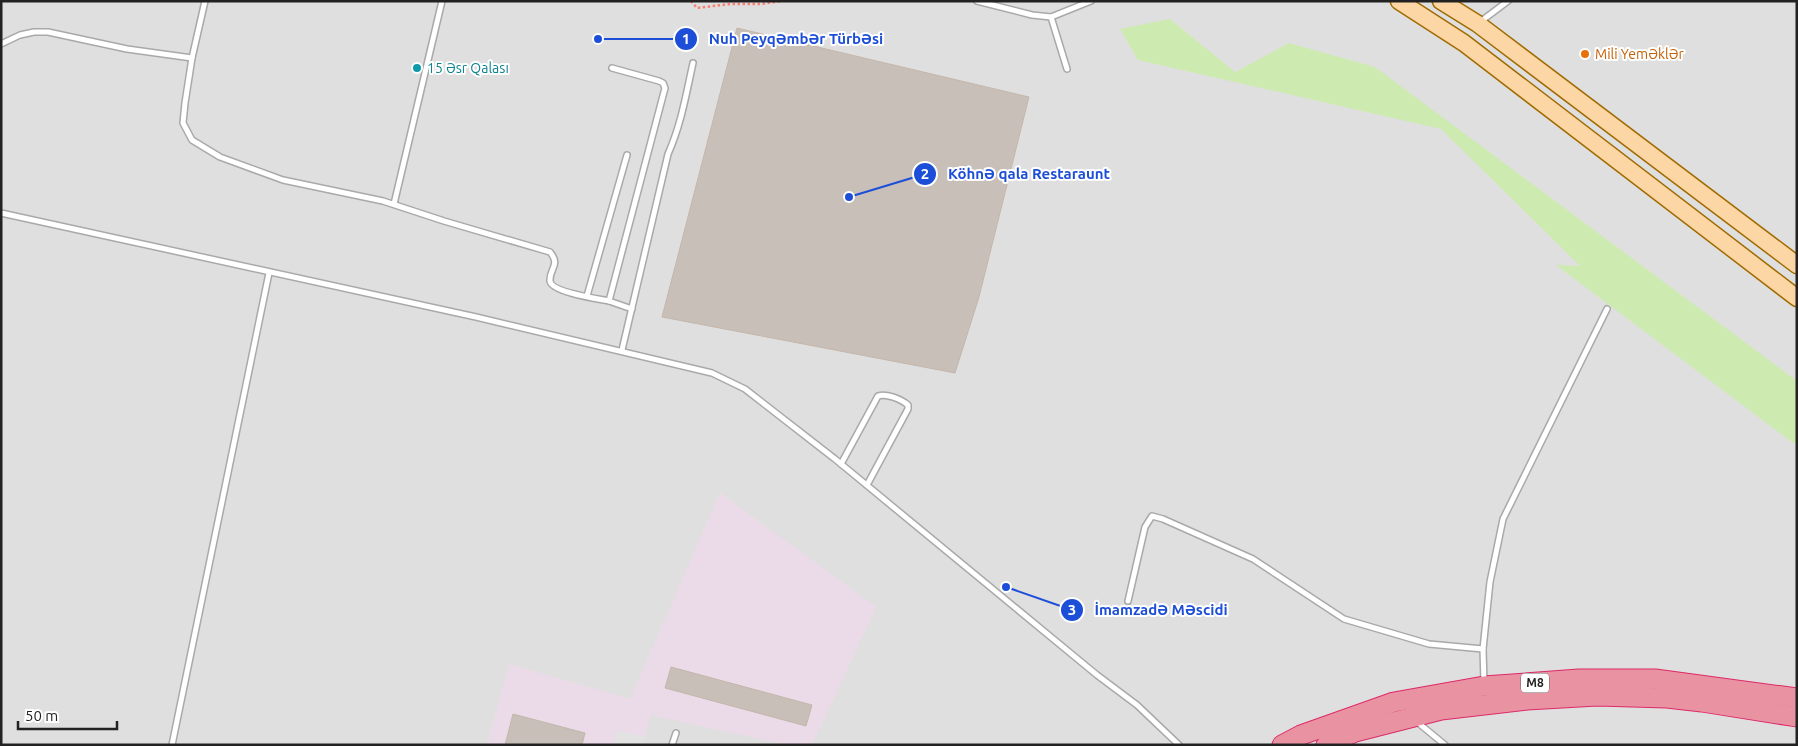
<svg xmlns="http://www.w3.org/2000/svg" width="1798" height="746" font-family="Ubuntu,sans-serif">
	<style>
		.residential { fill: #e0dfdf }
		.industrial { fill: #ebdbe8 }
		.grass { fill: #cdebb0 }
		.parking { fill: #e2e2e2 }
		.building { fill: #c7bfb8; stroke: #c4b6ab }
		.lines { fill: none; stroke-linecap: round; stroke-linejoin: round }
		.lane-casing { stroke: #a9a9a9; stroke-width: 8 }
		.primary-casing { stroke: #a06b00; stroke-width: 19 }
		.highway-casing { stroke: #dc2a67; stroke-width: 21 }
		.path { stroke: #fa8072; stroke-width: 2.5; stroke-dasharray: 2.5 2.5; stroke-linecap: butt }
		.lane { stroke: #fff; stroke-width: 5 }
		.primary { stroke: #fcd6a4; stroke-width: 16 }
		.highway { stroke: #e892a2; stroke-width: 19 }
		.food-dot { fill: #e8710a; stroke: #fff; stroke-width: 2 }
		.culture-dot { fill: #0f9aa8; stroke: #fff; stroke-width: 2 }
		.labels { text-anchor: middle; stroke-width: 4; stroke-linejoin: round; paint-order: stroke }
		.shield { fill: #fff; stroke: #646464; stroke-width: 1 }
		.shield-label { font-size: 12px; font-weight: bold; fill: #222 }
		.food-label { font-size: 14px; fill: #c56008; stroke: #fff; text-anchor: start }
		.culture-label { font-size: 14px; fill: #0d838f; stroke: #fff; text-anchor: start }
		.leader { fill: none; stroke: #1d4ed8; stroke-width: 2 }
		.callout-dot { fill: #1d4ed8; stroke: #fff; stroke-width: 2 }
		.mark-label { font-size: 15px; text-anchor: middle; font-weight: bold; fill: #fff }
		.callout-label { font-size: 15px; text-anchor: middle; font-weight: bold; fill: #1d4ed8; stroke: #fff; stroke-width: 4; stroke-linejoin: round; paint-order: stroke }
	</style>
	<rect width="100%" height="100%" fill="#f2efe9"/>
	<rect class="residential" x="1" y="1" width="1796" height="744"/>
	<path class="industrial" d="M 720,493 L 876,607 L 812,745 L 786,745 L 651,715 L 642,745 L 487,745 L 509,664 L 630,699 Z"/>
	<path class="grass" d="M 1170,19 L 1235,72 L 1289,43 L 1375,67 L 1797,381 L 1797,442 L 1793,443 L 1556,265 L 1580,266 L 1441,129 L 1138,60 L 1120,29 Z"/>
	<path class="parking" d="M 617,730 L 645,737 L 643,745 L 613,745 Z"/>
	<g class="building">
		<path d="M 737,28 L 1029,97 L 979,297 L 955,373 L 662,317 Z"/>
		<path d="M 671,667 L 812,705 L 806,726 L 665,688 Z"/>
		<path d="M 513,714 L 585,733 L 582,745 L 505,745 Z"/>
	</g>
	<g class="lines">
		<g class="lane-casing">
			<g id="lane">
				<path d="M 205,1 L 192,58 L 185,103 L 183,123 L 192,140 L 220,157 L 283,180 L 383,201 L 444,221 L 550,252 C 561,265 549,269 550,281 C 551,292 599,299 609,301"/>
				<path d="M 977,1 L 1032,15 L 1051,17 L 1091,1"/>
				<path d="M 1051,17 L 1067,69"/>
				<path d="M 1480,22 L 1508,1"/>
				<path d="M 1,44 L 20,35 L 34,32 L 48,32 L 127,49 L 192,58"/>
				<path d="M 612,68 L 659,81 L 663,83 L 665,88 L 609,301 L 632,309"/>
				<path d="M 394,204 L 442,1"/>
				<path d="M 1,213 L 476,317 L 712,373 L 745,389 L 835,459 L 1097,675 L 1137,705 L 1179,745"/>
				<path d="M 587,296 L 627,155"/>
				<path d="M 622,350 L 668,154 C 681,125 686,95 693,63"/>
				<path d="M 841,464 L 878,396 C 886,393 901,399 908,405 L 908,409 L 867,485"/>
				<path d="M 1128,601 L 1145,527 L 1152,516 L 1163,519 L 1253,559 L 1344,619 L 1429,644 L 1483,649"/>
				<path d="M 1484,683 L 1483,649 L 1490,582 L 1503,519 L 1607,309"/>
				<path d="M 1416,721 L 1445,745"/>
				<path d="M 172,745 L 269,273"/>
				<path d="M 672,745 L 676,733"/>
			</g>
		</g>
		<g class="primary-casing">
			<g id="primary">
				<path d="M 1399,1 L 1464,43 L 1797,298"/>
				<path d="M 1441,1 L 1478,24 L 1797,265"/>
			</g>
		</g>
		<g class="highway-casing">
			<g id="highway">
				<path d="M 1282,745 L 1301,735 L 1394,702 L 1484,686 L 1579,679 L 1655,679 L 1797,698"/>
				<path d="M 1326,745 L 1355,732 L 1441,710 L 1527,700 L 1597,696 L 1667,698 L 1702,702 L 1797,717"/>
			</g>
		</g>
		<path class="path" d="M 691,1 L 697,8 L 730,4 L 761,4 L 781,1"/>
		<use href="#lane" class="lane"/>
		<use href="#primary" class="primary"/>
		<use href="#highway" class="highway"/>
	</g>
	<circle class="food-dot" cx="1585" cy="54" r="5"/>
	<circle class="culture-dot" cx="417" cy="68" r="5"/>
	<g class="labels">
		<rect class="shield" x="1521" y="673.5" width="28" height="19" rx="4"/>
		<g class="shield-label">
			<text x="1535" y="687">M8</text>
		</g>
		<g class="food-label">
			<text x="1595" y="59">Mili Yeməklər</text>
		</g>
		<g class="culture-label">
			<text x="427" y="73">15 əsr Qalası</text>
		</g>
	</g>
	<path class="leader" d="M598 39L686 39M849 197L925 174M1006 587L1072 610"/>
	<g class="callout-dot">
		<circle cx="598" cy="39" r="5"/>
		<circle cx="849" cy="197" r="5"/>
		<circle cx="1006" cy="587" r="5"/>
		<circle cx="686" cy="39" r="12"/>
		<circle cx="925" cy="174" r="12"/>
		<circle cx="1072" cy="610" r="12"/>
	</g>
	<g class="mark-label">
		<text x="686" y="44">1</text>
		<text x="925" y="179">2</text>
		<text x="1072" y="615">3</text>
	</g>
	<g class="callout-label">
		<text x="796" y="44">Nuh Peyqəmbər Türbəsi</text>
		<text x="1029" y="179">Köhnə qala Restaraunt</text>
		<text x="1161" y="615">İmamzadə Məscidi</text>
	</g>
	<rect width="1798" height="746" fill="none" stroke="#222222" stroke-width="5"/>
	<path d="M18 721v8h99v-8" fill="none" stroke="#222222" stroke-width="2.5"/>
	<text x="25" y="721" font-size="15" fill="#222222" stroke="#ffffff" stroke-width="4" paint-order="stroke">50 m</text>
</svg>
